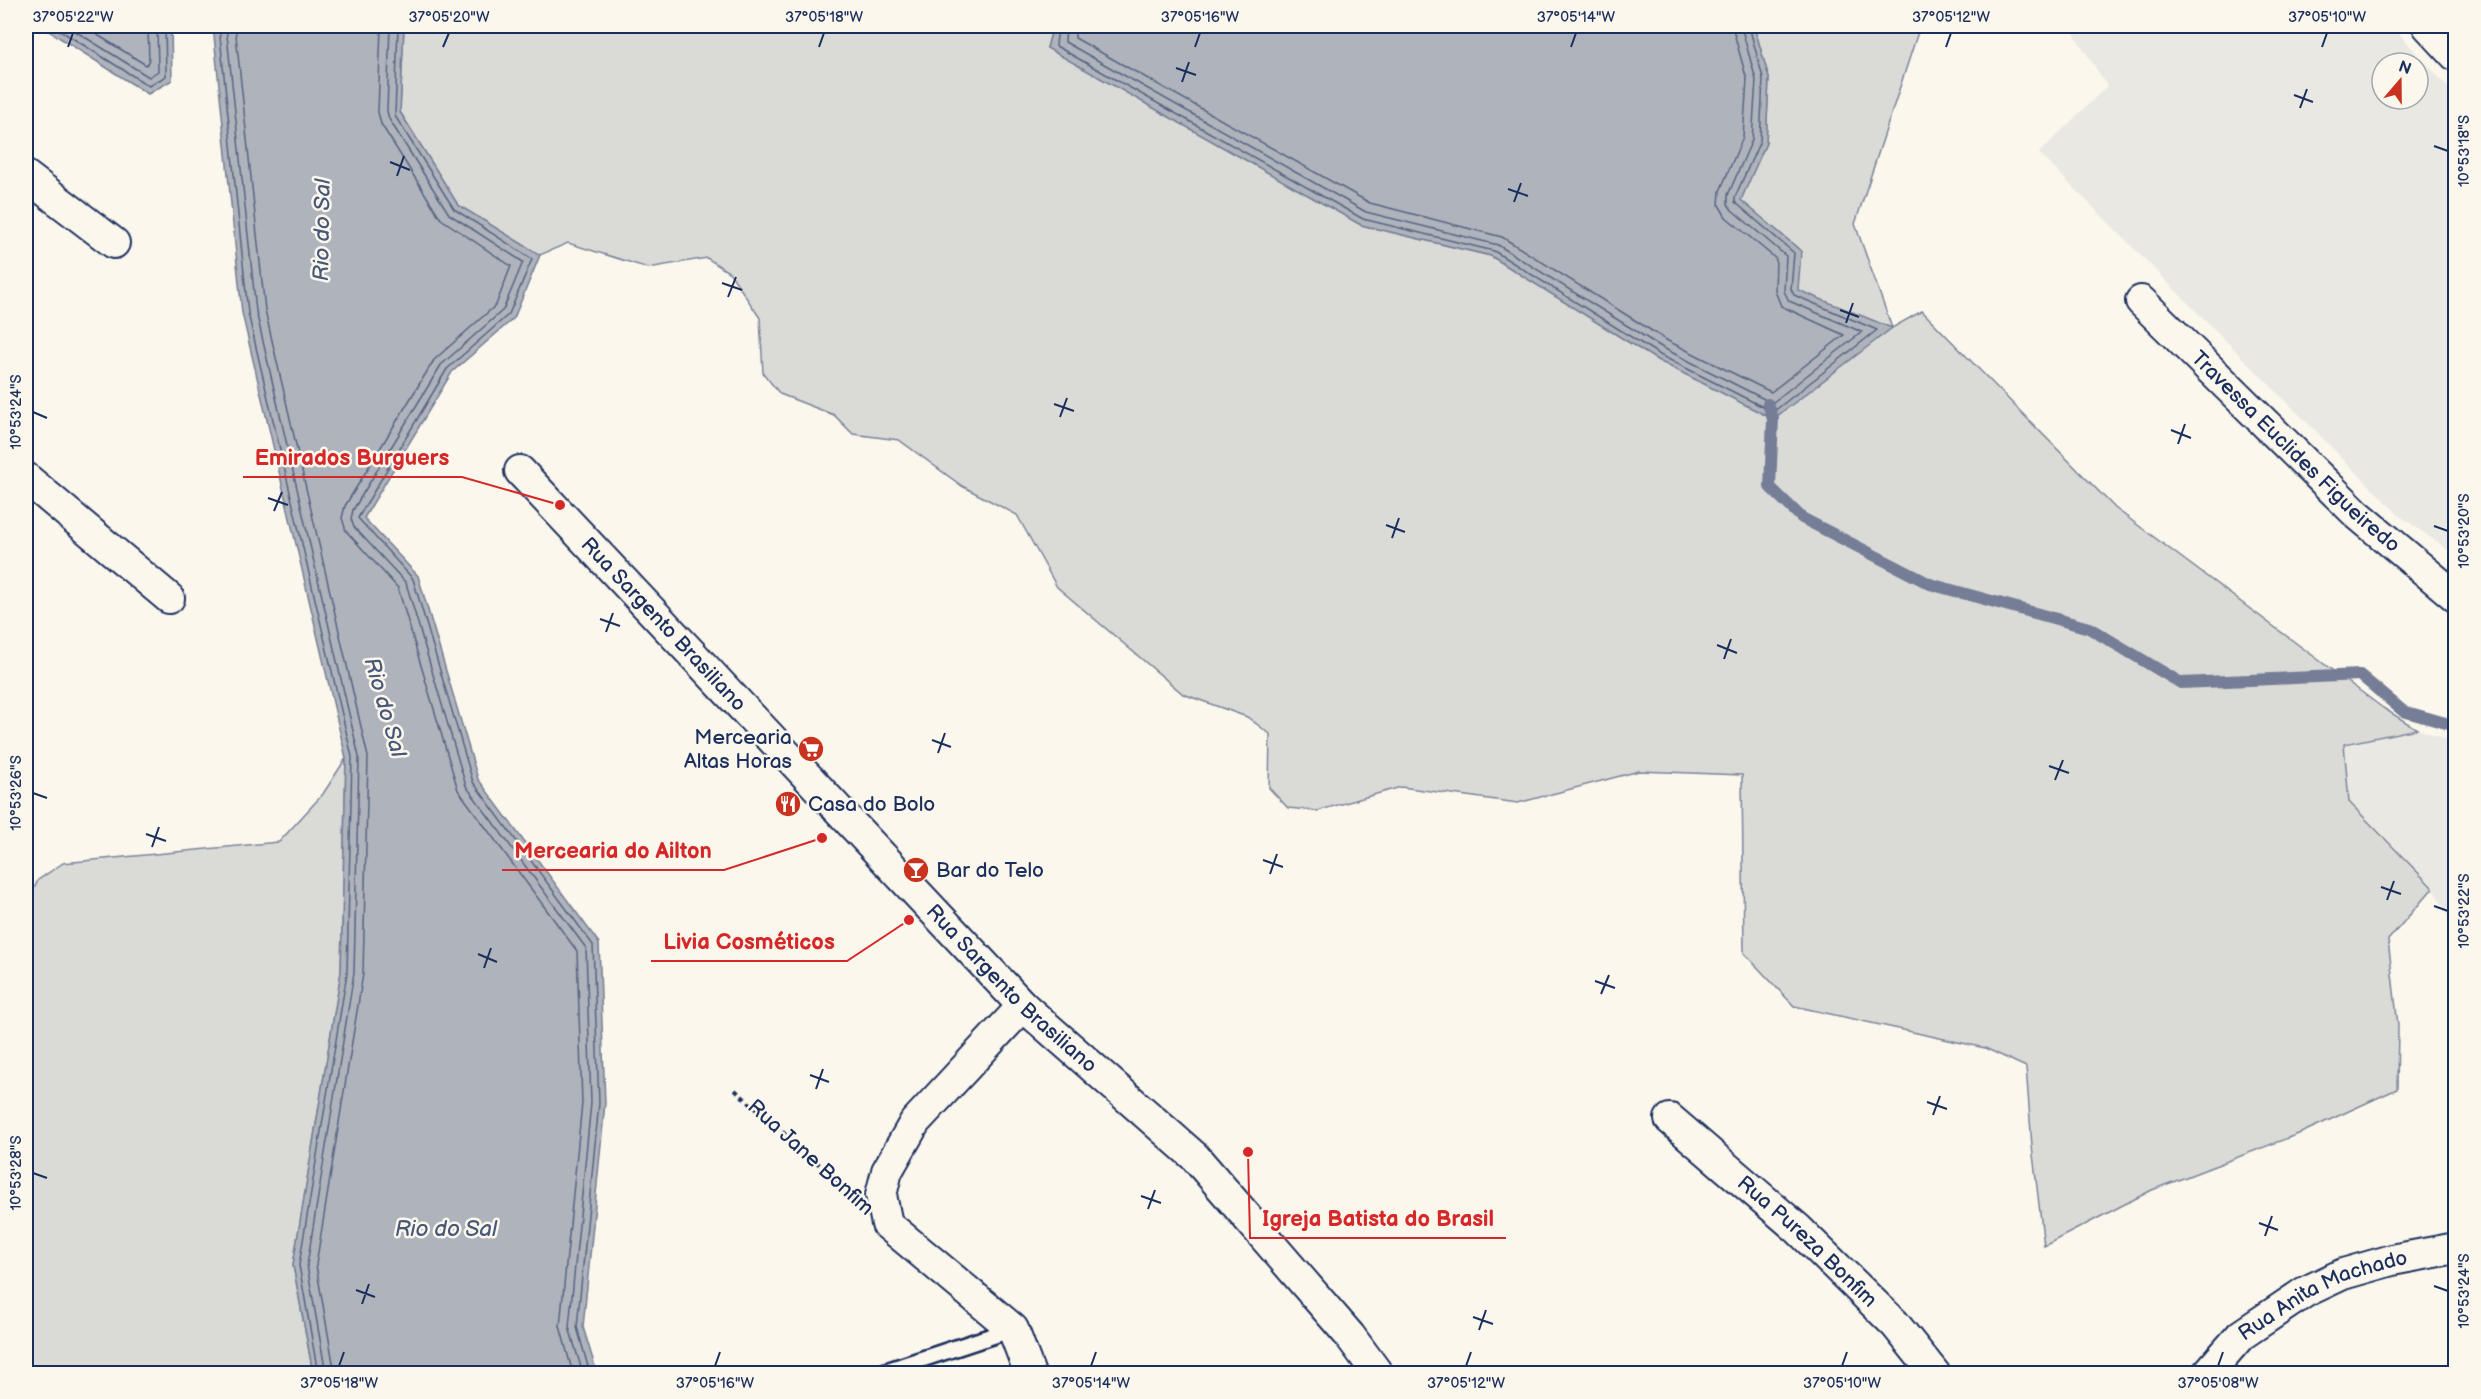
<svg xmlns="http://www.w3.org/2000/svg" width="2481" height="1399" font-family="'Balsamiq Sans',sans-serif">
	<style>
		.built { fill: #eae8e2; fill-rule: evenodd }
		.green { fill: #dadad7; stroke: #7a849a; stroke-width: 1.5 }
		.water { fill: #afb3bb; stroke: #747e96; stroke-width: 1.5 }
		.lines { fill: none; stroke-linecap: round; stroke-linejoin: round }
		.shore { stroke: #566483; stroke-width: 1.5 }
		.stream { stroke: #747e96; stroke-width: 12 }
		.lane-casing { stroke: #1b2f5e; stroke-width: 20 }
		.street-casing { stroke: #1b2f5e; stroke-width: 34 }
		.path { stroke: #1b2f5e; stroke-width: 4; stroke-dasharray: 4.5 4.5; stroke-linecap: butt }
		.lane { stroke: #fbf7ec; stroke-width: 15 }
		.street { stroke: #fbf7ec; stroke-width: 30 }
		.ticks { fill: none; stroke: #1b2f5e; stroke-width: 2 }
		.labels { text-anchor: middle; stroke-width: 5; stroke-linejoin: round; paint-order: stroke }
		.street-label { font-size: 21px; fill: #1b2f5e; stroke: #fbf7ec }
		.poi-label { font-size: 21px; fill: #1b2f5e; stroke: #fbf7ec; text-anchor: start }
		.water-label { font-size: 22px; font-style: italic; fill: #47577a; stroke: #fbf7ec }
		.leader { fill: none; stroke: #d62828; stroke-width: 2 }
		.callout-dot { fill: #d62828; stroke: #fbf7ec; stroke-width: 2 }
		.callout-label { font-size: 22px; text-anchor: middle; font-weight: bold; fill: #d62828; stroke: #fbf7ec; stroke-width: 5; stroke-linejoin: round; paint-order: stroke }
		.neatline { fill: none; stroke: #1b2f5e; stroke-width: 2 }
		.ticks-label { font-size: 15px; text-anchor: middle; fill: #1b2f5e }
	</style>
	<rect width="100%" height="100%" fill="#fbf7ec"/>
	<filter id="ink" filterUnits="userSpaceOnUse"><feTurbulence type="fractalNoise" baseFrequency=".0167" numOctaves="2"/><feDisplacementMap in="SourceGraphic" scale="12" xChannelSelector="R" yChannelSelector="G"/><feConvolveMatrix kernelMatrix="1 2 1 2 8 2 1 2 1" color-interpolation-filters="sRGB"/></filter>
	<g filter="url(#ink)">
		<g class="built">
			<path d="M 2069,26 L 2392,26 L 2455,95 L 2455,555 L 2400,516 L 2039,153 L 2107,86 ZM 2382,63 L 2418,63 L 2418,99 L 2382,99 Z"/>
			<path d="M 2417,729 L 2455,742 L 2455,930 L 2433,888 L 2349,802 L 2344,744 Z"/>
		</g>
		<g class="green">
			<path d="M 404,26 L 1053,26 L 1047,48 L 1361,225 L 1491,256 L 1657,360 L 1797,290 L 1801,251 L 1740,200 L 1766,143 L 1769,78 L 1754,26 L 1920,26 L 1855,224 L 1892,328 L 1922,311 L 2115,508 L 2383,708 L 2417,729 L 2344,744 L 2349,802 L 2433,888 L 2388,940 L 2398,1025 L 2397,1089 L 2301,1133 L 2152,1190 L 2044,1246 L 2032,1146 L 2026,1067 L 1985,1048 L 1794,1006 L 1744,953 L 1742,775 L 1639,771 L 1518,803 L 1401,787 L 1317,811 L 1288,808 L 1269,788 L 1270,734 L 1247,717 L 1183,694 L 1057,587 L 1017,515 L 962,486 L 899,440 L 853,434 L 834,415 L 780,394 L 763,373 L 760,318 L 730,273 L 707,258 L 648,268 L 568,243 L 540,255 L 458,205 L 400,112 Z"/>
			<path d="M 346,758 L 341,972 L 293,1265 L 313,1373 L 26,1373 L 26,906 L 38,880 L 63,863 L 279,842 L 323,794 Z"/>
		</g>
		<g class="water">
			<path d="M 41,26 L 171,26 L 172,80 L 148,94 Z"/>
			<path d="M 213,26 L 404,26 L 400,112 L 458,205 L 540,255 L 514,318 L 452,372 L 364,518 L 418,576 L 478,779 L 599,943 L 605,1103 L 583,1327 L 597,1373 L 313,1373 L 293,1265 L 341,972 L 346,758 L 242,313 Z"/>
			<path d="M 1053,26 L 1754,26 L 1769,78 L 1766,143 L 1741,200 L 1801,251 L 1798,290 L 1892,328 L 1773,419 L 1657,360 L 1491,256 L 1361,225 L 1047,48 Z"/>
		</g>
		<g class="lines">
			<g class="shore">
				<path d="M 53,26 L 149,86 L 166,76 L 165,26"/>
				<path d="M 67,26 L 149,77 L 158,71 L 157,26"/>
				<path d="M 83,26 L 146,65 L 149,62 L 148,26"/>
				<path d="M 219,26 L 248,313 L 352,757 L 347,973 L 299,1265 L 318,1374"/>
				<path d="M 226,26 L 256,311 L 359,757 L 354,973 L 307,1265 L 326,1374"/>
				<path d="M 235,26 L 265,310 L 368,757 L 363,974 L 316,1265 L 335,1374"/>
				<path d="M 381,26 L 378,112 L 381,124 L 441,219 L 511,266 L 496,305 L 434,360 L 345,506 L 342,518 L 346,531 L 398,588 L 458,790 L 577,951 L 582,1103 L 560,1326 L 573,1374"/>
				<path d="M 390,26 L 387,111 L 389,119 L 449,214 L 523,262 L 503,310 L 441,365 L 353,510 L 351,519 L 354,527 L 406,583 L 466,786 L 586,948 L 591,1103 L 569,1327 L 583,1374"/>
				<path d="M 398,26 L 395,116 L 454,209 L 532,259 L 509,314 L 447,369 L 358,518 L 413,579 L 473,782 L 593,945 L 599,1103 L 577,1327 L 590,1374"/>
				<path d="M 1058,26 L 1056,46 L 1363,219 L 1494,251 L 1660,355 L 1773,412 L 1877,330 L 1794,295 L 1791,289 L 1794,253 L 1735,202 L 1735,197 L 1760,141 L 1763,78 L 1749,26"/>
				<path d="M 1066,26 L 1065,42 L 1366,212 L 1498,245 L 1663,348 L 1772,403 L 1862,332 L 1789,301 L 1784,291 L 1786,256 L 1732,210 L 1728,204 L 1728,195 L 1752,140 L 1756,80 L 1741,26"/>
				<path d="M 1075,26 L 1075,38 L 1370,203 L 1502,237 L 1668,341 L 1771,392 L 1844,335 L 1781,306 L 1775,291 L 1776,259 L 1726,217 L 1719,205 L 1720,191 L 1743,137 L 1747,80 L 1732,26"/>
			</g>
			<path class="stream" d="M 1768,404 L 1773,419 L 1770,487 L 1802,518 L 1930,584 L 2089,628 L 2181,683 L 2360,675 L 2403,711 L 2456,726"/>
			<g class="lane-casing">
				<path id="lane" d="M 877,1374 L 1013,1329"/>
			</g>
			<g class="street-casing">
				<g id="street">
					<path d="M 2428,26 L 2456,56"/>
					<path d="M 26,176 L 114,243"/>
					<path id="s1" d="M 2141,301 L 2357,514 L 2456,597"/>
					<path id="s2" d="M 520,471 L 1023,1006 L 1195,1157 L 1350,1336 L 1378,1374"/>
					<path d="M 26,478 L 169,598"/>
					<path d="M 1023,1006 L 915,1122 L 887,1171 L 881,1195 L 887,1224 L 1013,1329 L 1030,1374"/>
					<path id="s3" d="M 1670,1119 L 1798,1229 L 1895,1324 L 1935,1374"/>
					<path id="s4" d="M 2207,1374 L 2241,1335 L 2305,1292 L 2343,1274 L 2392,1260 L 2456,1248"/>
				</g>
			</g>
			<path class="path" d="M 735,1090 L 847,1189"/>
			<use href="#lane" class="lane"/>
			<use href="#street" class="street"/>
		</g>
	</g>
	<path class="ticks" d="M 68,47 L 73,33M 443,47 L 449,33M 819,47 L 824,33M 1195,47 L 1200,33M 1571,47 L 1576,33M 1946,47 L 1951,33M 2322,47 L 2327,33M 1176,68 L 1196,75M 1182,82 L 1189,62M 2294,95 L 2313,102M 2300,108 L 2307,89M 2434,146 L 2448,151M 390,162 L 410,170M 397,176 L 404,156M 1508,189 L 1528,196M 1514,202 L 1521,183M 722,283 L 742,290M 728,297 L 736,277M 1840,310 L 1859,317M 1846,323 L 1853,303M 1054,404 L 1074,411M 33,412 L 47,418M 1060,417 L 1067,398M 2171,430 L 2191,438M 2178,444 L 2185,424M 268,498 L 288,505M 274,511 L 282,492M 1386,525 L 1405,532M 2434,526 L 2448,531M 1392,538 L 1399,518M 600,619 L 620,626M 606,632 L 613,613M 1717,645 L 1737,653M 1724,659 L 1731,639M 932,740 L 951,747M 938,753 L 945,733M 2049,766 L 2069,773M 2055,780 L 2063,760M 33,793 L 47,798M 146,834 L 166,841M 152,847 L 159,827M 1263,860 L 1283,867M 1270,874 L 1277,854M 2381,887 L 2401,894M 2387,900 L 2394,881M 2434,906 L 2448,911M 478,954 L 497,962M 484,968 L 491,948M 1595,981 L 1615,988M 1601,994 L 1609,975M 810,1075 L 829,1082M 816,1089 L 823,1069M 1927,1102 L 1947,1109M 1933,1115 L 1940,1096M 33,1173 L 47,1178M 1141,1196 L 1161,1203M 1148,1209 L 1155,1190M 2259,1223 L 2278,1230M 2265,1236 L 2272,1216M 2434,1286 L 2448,1291M 356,1290 L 375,1297M 362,1304 L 369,1284M 1473,1317 L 1493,1324M 1479,1330 L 1486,1310M 339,1366 L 344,1352M 715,1366 L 720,1352M 1091,1366 L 1096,1352M 1466,1366 L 1471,1352M 1842,1366 L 1847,1352M 2218,1366 L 2223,1352"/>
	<defs>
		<g id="supermarket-disc" transform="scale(1.35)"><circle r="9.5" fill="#c8321e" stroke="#fbf7ec"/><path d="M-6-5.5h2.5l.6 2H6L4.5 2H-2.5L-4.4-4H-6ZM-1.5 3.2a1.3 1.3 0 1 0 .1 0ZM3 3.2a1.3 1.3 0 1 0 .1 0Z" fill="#fff"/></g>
		<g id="restaurant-disc" transform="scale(1.35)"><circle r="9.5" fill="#c8321e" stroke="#fbf7ec"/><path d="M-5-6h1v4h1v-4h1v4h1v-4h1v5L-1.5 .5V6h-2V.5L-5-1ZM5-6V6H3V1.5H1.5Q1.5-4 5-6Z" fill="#fff"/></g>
		<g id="bar-disc" transform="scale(1.35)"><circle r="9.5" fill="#c8321e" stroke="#fbf7ec"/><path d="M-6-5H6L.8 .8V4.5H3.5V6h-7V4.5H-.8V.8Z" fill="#fff"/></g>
	</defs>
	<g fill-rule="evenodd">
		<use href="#supermarket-disc" x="811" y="749"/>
		<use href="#restaurant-disc" x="788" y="804"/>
		<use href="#bar-disc" x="916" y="870"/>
	</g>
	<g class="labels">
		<g class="street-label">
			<text dy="7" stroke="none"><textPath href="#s1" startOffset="216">Travessa Euclides Figueiredo</textPath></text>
			<text dy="7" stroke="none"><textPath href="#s2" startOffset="210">Rua Sargento Brasiliano</textPath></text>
			<text dy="7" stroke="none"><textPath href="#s2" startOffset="714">Rua Sargento Brasiliano</textPath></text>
			<text transform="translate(811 1157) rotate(42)" y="7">Rua Jane Bonfim</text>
			<text dy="7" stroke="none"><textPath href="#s3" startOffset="184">Rua Pureza Bonfim</textPath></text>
			<text dy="7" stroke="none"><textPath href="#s4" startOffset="144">Rua Anita Machado</textPath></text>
		</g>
		<g class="poi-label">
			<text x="792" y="744" text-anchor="end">Mercearia<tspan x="792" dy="24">Altas Horas</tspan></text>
			<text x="808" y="811">Casa do Bolo</text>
			<text x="936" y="877">Bar do Telo</text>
		</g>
		<g class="water-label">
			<text transform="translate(321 230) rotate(-89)" y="8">Rio do Sal</text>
			<text transform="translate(386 707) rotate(74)" y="8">Rio do Sal</text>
			<text x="446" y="1236">Rio do Sal</text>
		</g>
	</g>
	<path class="leader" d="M560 505L462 477H243M822 838L724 870H502M909 920L847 961H651M1248 1152L1250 1238H1506"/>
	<g class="callout-dot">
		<circle cx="560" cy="505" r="6"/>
		<circle cx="822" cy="838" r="6"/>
		<circle cx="909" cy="920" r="6"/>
		<circle cx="1248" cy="1152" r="6"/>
	</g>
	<g class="callout-label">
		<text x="352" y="465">Emirados Burguers</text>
		<text x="613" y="858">Mercearia do Ailton</text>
		<text x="749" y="949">Livia Cosméticos</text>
		<text x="1378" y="1226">Igreja Batista do Brasil</text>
	</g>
	<rect width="2481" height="1399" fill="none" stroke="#fbf7ec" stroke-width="66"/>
	<g transform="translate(2400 81) rotate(20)"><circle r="28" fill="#fbf7ec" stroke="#a1a7b3" stroke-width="1.5"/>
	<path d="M0-4.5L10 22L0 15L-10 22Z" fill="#c8321e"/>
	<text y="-9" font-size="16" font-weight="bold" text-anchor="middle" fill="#1b2f5e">N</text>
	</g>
	<rect x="33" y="33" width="2415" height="1333" class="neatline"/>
	<g class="ticks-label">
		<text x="73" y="22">37°05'22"W</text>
		<text x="449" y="22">37°05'20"W</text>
		<text x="824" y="22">37°05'18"W</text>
		<text x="1200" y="22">37°05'16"W</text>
		<text x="1576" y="22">37°05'14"W</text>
		<text x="1951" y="22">37°05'12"W</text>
		<text x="2327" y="22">37°05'10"W</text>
		<text transform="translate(2464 151) rotate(-90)" y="5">10°53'18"S</text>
		<text transform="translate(16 412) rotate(-90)" y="5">10°53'24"S</text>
		<text transform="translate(2464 531) rotate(-90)" y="5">10°53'20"S</text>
		<text transform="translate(16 793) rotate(-90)" y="5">10°53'26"S</text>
		<text transform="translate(2464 911) rotate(-90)" y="5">10°53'22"S</text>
		<text transform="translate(16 1173) rotate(-90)" y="5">10°53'28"S</text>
		<text transform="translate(2464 1291) rotate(-90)" y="5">10°53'24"S</text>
		<text x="339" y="1388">37°05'18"W</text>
		<text x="715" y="1388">37°05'16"W</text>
		<text x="1091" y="1388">37°05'14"W</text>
		<text x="1466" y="1388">37°05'12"W</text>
		<text x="1842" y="1388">37°05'10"W</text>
		<text x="2218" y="1388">37°05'08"W</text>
	</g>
</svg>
